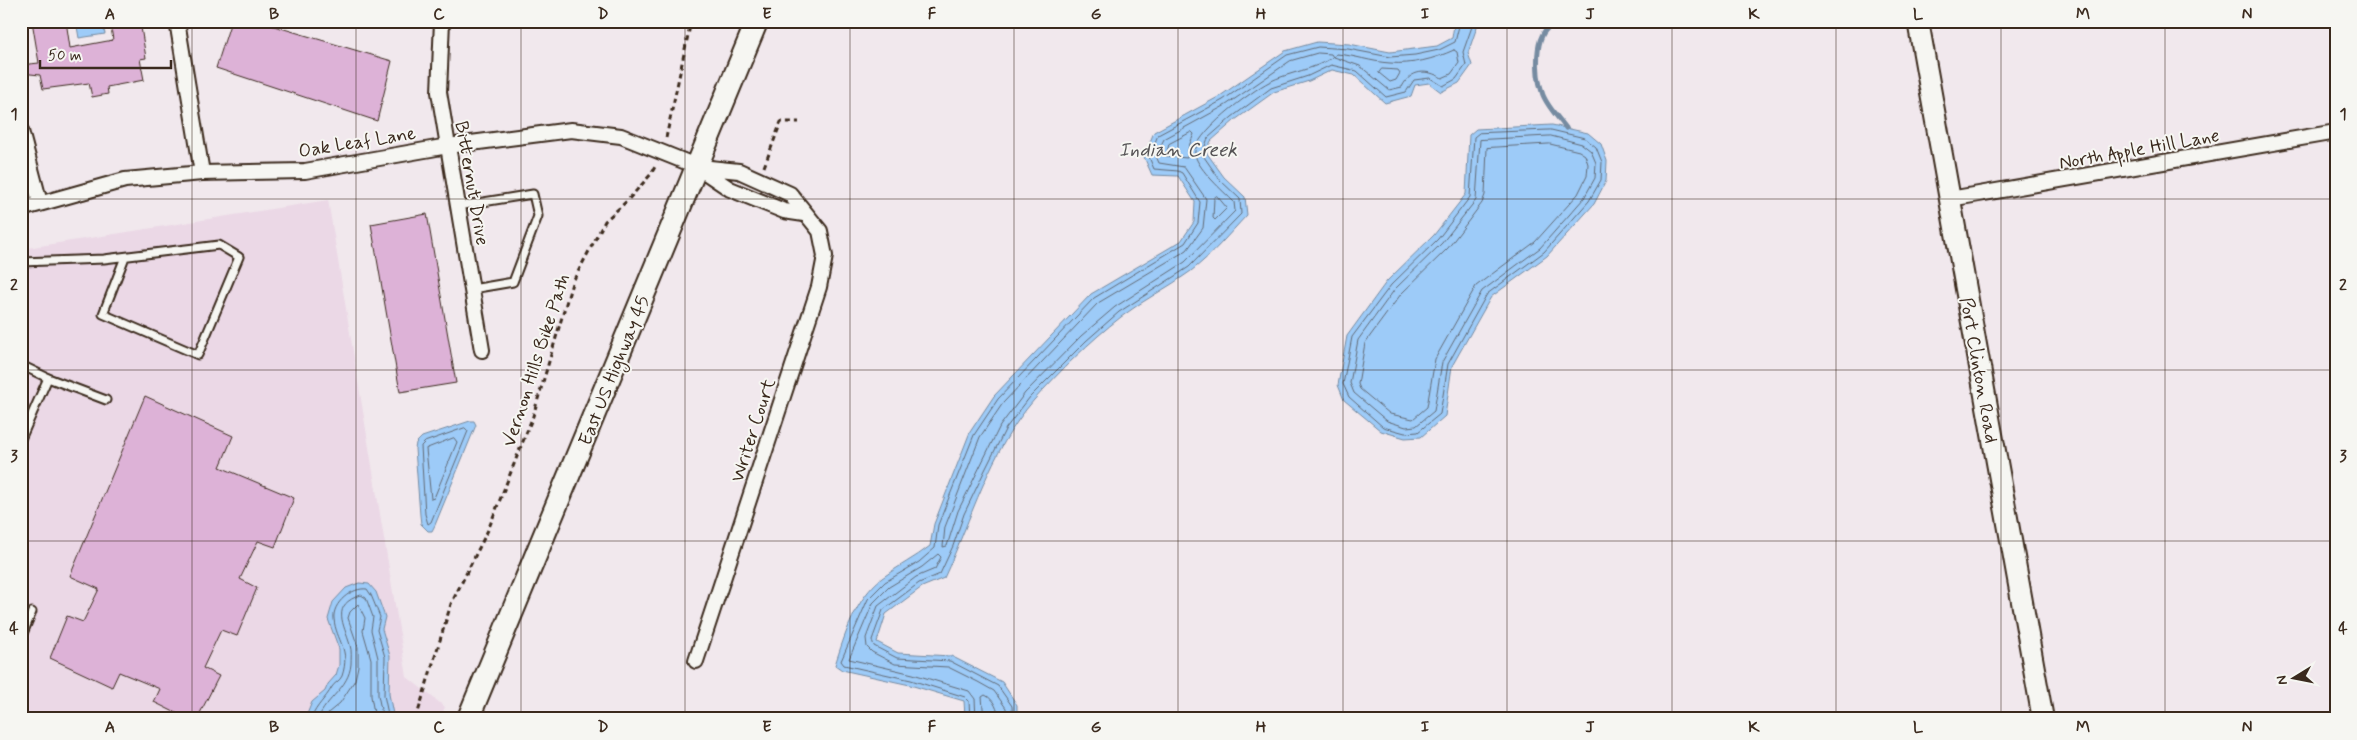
<svg xmlns="http://www.w3.org/2000/svg" width="2357" height="740" font-family="Mynerve,sans-serif">
	<style>
		.built { fill: #ebd8e6 }
		.water { fill: #9dcbf8; stroke: #768ba1 }
		.lines { fill: none; stroke-linecap: round; stroke-linejoin: round }
		.shore { stroke: #626a75; stroke-width: 1 }
		.stream { stroke: #768ba1; stroke-width: 5 }
		.building { fill: #ddb2d7; stroke: #3b2a1e }
		.lane-casing { stroke: #3b2a1e; stroke-width: 11 }
		.street-casing { stroke: #3b2a1e; stroke-width: 18 }
		.secondary-casing { stroke: #3b2a1e; stroke-width: 24 }
		.primary-casing { stroke: #3b2a1e; stroke-width: 25 }
		.path { stroke: #3b2a1e; stroke-width: 3; stroke-dasharray: 5 4; stroke-linecap: butt }
		.lane { stroke: #f6f6f2; stroke-width: 7 }
		.street { stroke: #f6f6f2; stroke-width: 14 }
		.secondary { stroke: #f6f6f2; stroke-width: 20 }
		.primary { stroke: #f6f6f2; stroke-width: 21 }
		.grid { fill: none; stroke: #3b2a1e; stroke-width: 1; stroke-opacity: 0.55 }
		.labels { text-anchor: middle; stroke-width: 4; stroke-linejoin: round; paint-order: stroke }
		.street-label { font-size: 19px; fill: #3b2a1e; stroke: #f6f6f2 }
		.water-label { font-size: 20px; font-style: italic; fill: #545254; stroke: #f6f6f2 }
		.neatline { fill: none; stroke: #3b2a1e; stroke-width: 2 }
		.grid-label { font-size: 16px; text-anchor: middle; font-weight: bold; fill: #3b2a1e }
	</style>
	<rect width="100%" height="100%" fill="#f1e8ed"/>
	<filter id="ink" filterUnits="userSpaceOnUse"><feTurbulence type="fractalNoise" baseFrequency=".02" numOctaves="2"/><feDisplacementMap in="SourceGraphic" scale="10" xChannelSelector="R" yChannelSelector="G"/><feConvolveMatrix kernelMatrix="1 2 1 2 8 2 1 2 1" color-interpolation-filters="sRGB"/></filter>
	<g filter="url(#ink)">
		<path class="built" d="M 328,200 L 407,677 L 445,707 L 440,719 L 21,719 L 21,249 Z"/>
		<g class="water">
			<path d="M 76,21 L 102,21 L 105,34 L 79,38 Z"/>
			<path d="M 1452,21 L 1479,21 L 1468,53 L 1472,65 L 1459,83 L 1441,92 L 1429,83 L 1415,85 L 1411,96 L 1385,103 L 1354,75 L 1332,70 L 1309,81 L 1274,92 L 1235,120 L 1211,141 L 1206,152 L 1224,177 L 1245,197 L 1247,215 C 1229,234 1212,255 1191,271 C 1168,288 1143,300 1121,317 C 1090,341 1060,371 1034,400 C 989,452 972,518 944,578 L 922,587 L 886,614 L 877,642 L 898,653 L 951,656 L 1002,682 L 1017,705 L 1017,719 L 963,719 L 965,717 L 964,701 L 910,685 L 842,670 L 835,665 C 845,634 856,598 882,578 C 898,566 915,558 930,546 L 934,524 L 970,432 L 994,396 L 1091,294 L 1181,241 L 1194,222 L 1195,202 L 1178,176 L 1152,175 L 1144,157 L 1154,132 L 1220,96 L 1285,51 L 1317,42 L 1349,44 L 1390,52 L 1437,46 L 1452,38 L 1454,25 Z"/>
			<path d="M 1552,125 L 1588,133 L 1601,144 L 1607,161 L 1606,181 L 1594,204 L 1547,256 L 1491,297 L 1452,366 L 1445,416 L 1421,437 L 1405,438 L 1381,431 L 1344,400 L 1338,385 L 1347,336 L 1387,281 L 1434,235 L 1466,194 L 1469,135 L 1476,129 Z"/>
			<path d="M 470,421 L 474,421 L 476,425 L 435,525 L 432,531 L 428,531 L 421,524 L 420,515 L 415,449 L 416,443 L 422,437 Z"/>
			<path d="M 359,583 L 369,584 L 376,592 L 385,617 L 382,629 L 390,656 L 389,694 L 394,719 L 305,719 L 312,702 L 325,691 L 328,684 L 336,675 L 339,665 L 339,649 L 328,619 L 333,602 L 346,588 Z"/>
		</g>
		<g class="lines">
			<g class="shore">
				<path d="M 1454,50 L 1457,52 L 1459,63 L 1451,74 L 1442,78 C 1427,69 1411,69 1402,87 L 1389,90 L 1360,66 L 1334,57 L 1336,54 C 1354,55 1371,62 1390,63 C 1412,65 1434,59 1454,50 Z"/>
				<path d="M 1318,53 L 1331,54 L 1333,57 C 1314,70 1289,72 1269,82 C 1253,90 1191,135 1195,155 C 1199,170 1223,191 1234,202 L 1235,211 L 1185,262 L 1115,307 L 1081,336 L 1025,393 L 1000,426 L 958,511 L 947,546 L 943,547 L 945,527 L 980,437 L 1003,403 L 1098,303 L 1187,250 L 1203,228 L 1206,199 L 1184,167 L 1159,163 L 1156,156 L 1164,139 L 1226,105 L 1290,61 Z"/>
				<path d="M 1382,69 L 1398,70 L 1400,73 L 1396,80 L 1390,82 L 1379,73 Z"/>
				<path d="M 1551,130 L 1585,138 L 1596,147 L 1602,162 L 1601,180 L 1589,201 L 1544,252 L 1487,294 L 1448,364 L 1440,414 L 1418,432 L 1405,433 L 1383,427 L 1349,397 L 1343,384 L 1352,337 L 1391,285 L 1438,239 L 1470,197 L 1474,137 L 1479,133 Z"/>
				<path d="M 1192,132 L 1194,134 L 1189,146 L 1187,158 L 1166,156 L 1169,144 Z"/>
				<path d="M 1551,136 L 1582,144 L 1591,151 L 1596,163 L 1595,178 L 1584,198 L 1540,248 L 1482,291 L 1442,362 L 1434,411 L 1416,426 L 1406,427 L 1387,421 L 1354,393 L 1350,383 L 1358,340 L 1395,289 L 1442,243 L 1476,200 L 1480,140 Z"/>
				<path d="M 1550,144 L 1579,151 L 1585,155 L 1588,164 L 1587,176 L 1578,194 L 1535,242 L 1476,286 L 1435,359 L 1427,407 L 1413,419 L 1390,414 L 1360,389 L 1358,384 L 1365,343 L 1401,294 L 1448,248 L 1482,203 L 1485,195 L 1487,148 Z"/>
				<path d="M 1217,196 L 1227,208 L 1215,220 L 1213,218 L 1214,198 Z"/>
				<path d="M 465,428 L 468,431 L 431,522 L 428,524 L 425,514 L 421,446 L 425,442 Z"/>
				<path d="M 454,438 L 457,442 L 434,498 L 431,499 L 426,449 Z"/>
				<path d="M 311,719 C 317,704 325,700 332,687 C 334,683 340,681 342,676 C 351,649 336,641 334,619 C 332,603 352,587 367,589 L 371,595 L 380,617 L 377,630 L 385,657 L 384,695 L 389,719"/>
				<path d="M 318,719 C 326,698 349,688 351,664 C 351,658 352,651 350,645 C 344,624 330,605 361,595 L 366,598 L 373,617 L 371,630 L 378,658 L 378,695 L 383,719"/>
				<path d="M 326,719 L 328,713 L 340,703 L 355,680 L 358,666 L 358,647 L 348,618 L 350,612 L 358,604 L 365,618 L 363,631 L 371,659 L 371,696 L 375,719"/>
				<path d="M 970,719 L 969,701 L 965,697 L 911,680 L 844,665 L 841,661 L 868,599 L 885,582 L 919,562 L 935,548 L 938,525 L 974,435 L 998,399 L 1094,298 L 1185,243 L 1198,223 L 1200,202 L 1182,173 L 1178,171 L 1154,169 L 1149,157 L 1158,135 L 1223,100 L 1287,55 L 1318,47 L 1348,49 L 1390,57 L 1415,55 L 1439,50 L 1455,42 L 1459,26 L 1458,21"/>
				<path d="M 976,719 L 975,699 L 969,691 L 913,674 L 849,659 L 873,603 L 889,587 L 922,567 L 938,554 L 941,557 L 935,569 L 916,577 L 878,606 L 866,638 L 867,647 L 872,652 L 895,664 L 948,667 L 978,682 L 994,691 L 1006,708 L 1006,719"/>
				<path d="M 984,719 L 982,697 L 985,695 C 994,699 998,710 999,719"/>
				<path d="M 1013,719 L 1012,706 L 998,686 L 950,661 L 897,658 L 874,646 L 872,640 L 883,610 L 919,583 L 940,574 L 953,546 L 964,514 L 985,470 L 1006,428 L 1030,397 L 1086,341 L 1119,312 L 1189,267 L 1241,214 L 1240,199 L 1220,180 L 1202,154 L 1208,138 L 1232,117 L 1271,88 L 1308,76 L 1331,65 L 1357,71 L 1386,97 L 1406,92 L 1414,80 L 1430,78 L 1443,86 L 1456,79 L 1466,65 L 1463,52 L 1474,21"/>
			</g>
			<path class="stream" d="M 1552,25 C 1533,34 1536,75 1542,92 C 1545,104 1558,117 1566,128"/>
		</g>
		<g class="building">
			<path d="M 32,21 L 66,21 L 70,48 L 113,40 L 110,21 L 140,21 L 146,58 L 140,59 L 144,80 L 107,87 L 108,94 L 92,97 L 89,83 L 43,89 L 40,75 L 21,73 L 21,65 L 39,63 Z"/>
			<path d="M 231,21 L 257,21 L 392,61 L 377,121 L 216,68 Z"/>
			<path d="M 427,214 L 456,383 L 400,392 L 371,224 Z"/>
			<path d="M 145,396 L 233,436 L 220,467 L 294,498 L 275,547 L 258,541 L 240,579 L 257,588 L 237,636 L 221,630 L 203,668 L 219,676 L 197,719 L 188,719 L 154,702 L 160,689 L 119,672 L 112,687 L 50,658 L 67,616 L 83,622 L 99,589 L 70,576 Z"/>
		</g>
		<g class="lines">
			<g class="lane-casing">
				<g id="lane">
					<path d="M 458,206 L 533,194 L 538,216 L 513,282 L 472,289"/>
					<path d="M 21,262 L 104,259 L 219,245 L 239,257 L 198,355 L 103,314 L 125,257"/>
					<path d="M 21,365 L 48,378 L 21,439"/>
					<path d="M 48,378 L 106,400"/>
					<path d="M 21,638 L 32,612"/>
				</g>
			</g>
			<g class="street-casing">
				<g id="street">
					<path d="M 177,21 L 202,173"/>
					<path d="M 442,21 L 439,92 L 482,350"/>
					<path d="M 21,131 L 40,203"/>
					<path d="M 1950,199 L 2336,132"/>
					<path d="M 21,209 L 125,180 L 202,173 L 305,171 L 448,146 L 571,130 L 621,136 L 696,166 L 730,189 L 784,211 L 804,214"/>
					<path d="M 696,661 L 819,287 L 825,256 L 820,231 L 790,194 L 739,171 L 700,167"/>
				</g>
			</g>
			<g class="secondary-casing">
				<path id="secondary" d="M 1918,21 L 2043,719"/>
			</g>
			<g class="primary-casing">
				<path id="primary" d="M 468,719 L 757,21"/>
			</g>
			<g class="path">
				<path d="M 666,138 L 691,21"/>
				<path d="M 764,167 L 781,122 L 799,122"/>
				<path d="M 416,719 L 451,604 L 488,530 L 533,416 L 572,283 L 605,221 L 628,200 L 651,174 L 656,165"/>
			</g>
			<use href="#lane" class="lane"/>
			<use href="#street" class="street"/>
			<use href="#secondary" class="secondary"/>
			<use href="#primary" class="primary"/>
		</g>
	</g>
	<path class="grid" d="M 192,21 L 192,719M 356,21 L 356,719M 521,21 L 521,719M 685,21 L 685,719M 850,21 L 850,719M 1014,21 L 1014,719M 1178,21 L 1178,719M 1343,21 L 1343,719M 1507,21 L 1507,719M 1672,21 L 1672,719M 1836,21 L 1836,719M 2001,21 L 2001,719M 2165,21 L 2165,719M 21,199 L 2336,199M 21,370 L 2336,370M 21,541 L 2336,541"/>
	<g class="labels">
		<g class="street-label">
			<text transform="translate(357 141) rotate(-9)" y="7">Oak Leaf Lane</text>
			<text transform="translate(2139 148) rotate(-10)" y="7">North Apple Hill Lane</text>
			<text transform="translate(473 183) rotate(80)" y="7">Bitternut Drive</text>
			<text transform="translate(535 360) rotate(-72)" y="7">Vernon Hills Bike Path</text>
			<text transform="translate(613 370) rotate(-68)" y="7">East US Highway 45</text>
			<text transform="translate(1980 370) rotate(80)" y="7">Port Clinton Road</text>
			<text transform="translate(752 430) rotate(-72)" y="7">Writer Court</text>
		</g>
		<g class="water-label">
			<text x="1178" y="156">Indian Creek</text>
		</g>
	</g>
	<rect width="2357" height="740" fill="none" stroke="#f6f6f2" stroke-width="55"/>
	<g transform="translate(2294 678) rotate(260)" stroke="#f6f6f2" stroke-width="4" paint-order="stroke">
	<path d="M0-4L9 19L0 12L-9 19Z" fill="#3b2a1e"/>
	<text y="-8" font-size="14" font-weight="bold" text-anchor="middle" fill="#3b2a1e">N</text>
	</g>
	<path d="M40 60v8h131v-8" fill="none" stroke="#3b2a1e" stroke-width="2.5"/>
	<text x="48" y="60" font-size="15" fill="#3b2a1e" stroke="#f6f6f2" stroke-width="4" paint-order="stroke">50 m</text>
	<rect x="28" y="28" width="2302" height="684" class="neatline"/>
	<g class="grid-label">
		<text x="110" y="19">A</text>
		<text x="274" y="19">B</text>
		<text x="439" y="19">C</text>
		<text x="603" y="19">D</text>
		<text x="767" y="19">E</text>
		<text x="932" y="19">F</text>
		<text x="1096" y="19">G</text>
		<text x="1261" y="19">H</text>
		<text x="1425" y="19">I</text>
		<text x="1590" y="19">J</text>
		<text x="1754" y="19">K</text>
		<text x="1918" y="19">L</text>
		<text x="2083" y="19">M</text>
		<text x="2247" y="19">N</text>
		<text x="14" y="119">1</text>
		<text x="2343" y="119">1</text>
		<text x="14" y="290">2</text>
		<text x="2343" y="290">2</text>
		<text x="14" y="461">3</text>
		<text x="2343" y="461">3</text>
		<text x="14" y="633">4</text>
		<text x="2343" y="633">4</text>
		<text x="110" y="732">A</text>
		<text x="274" y="732">B</text>
		<text x="439" y="732">C</text>
		<text x="603" y="732">D</text>
		<text x="767" y="732">E</text>
		<text x="932" y="732">F</text>
		<text x="1096" y="732">G</text>
		<text x="1261" y="732">H</text>
		<text x="1425" y="732">I</text>
		<text x="1590" y="732">J</text>
		<text x="1754" y="732">K</text>
		<text x="1918" y="732">L</text>
		<text x="2083" y="732">M</text>
		<text x="2247" y="732">N</text>
	</g>
</svg>
